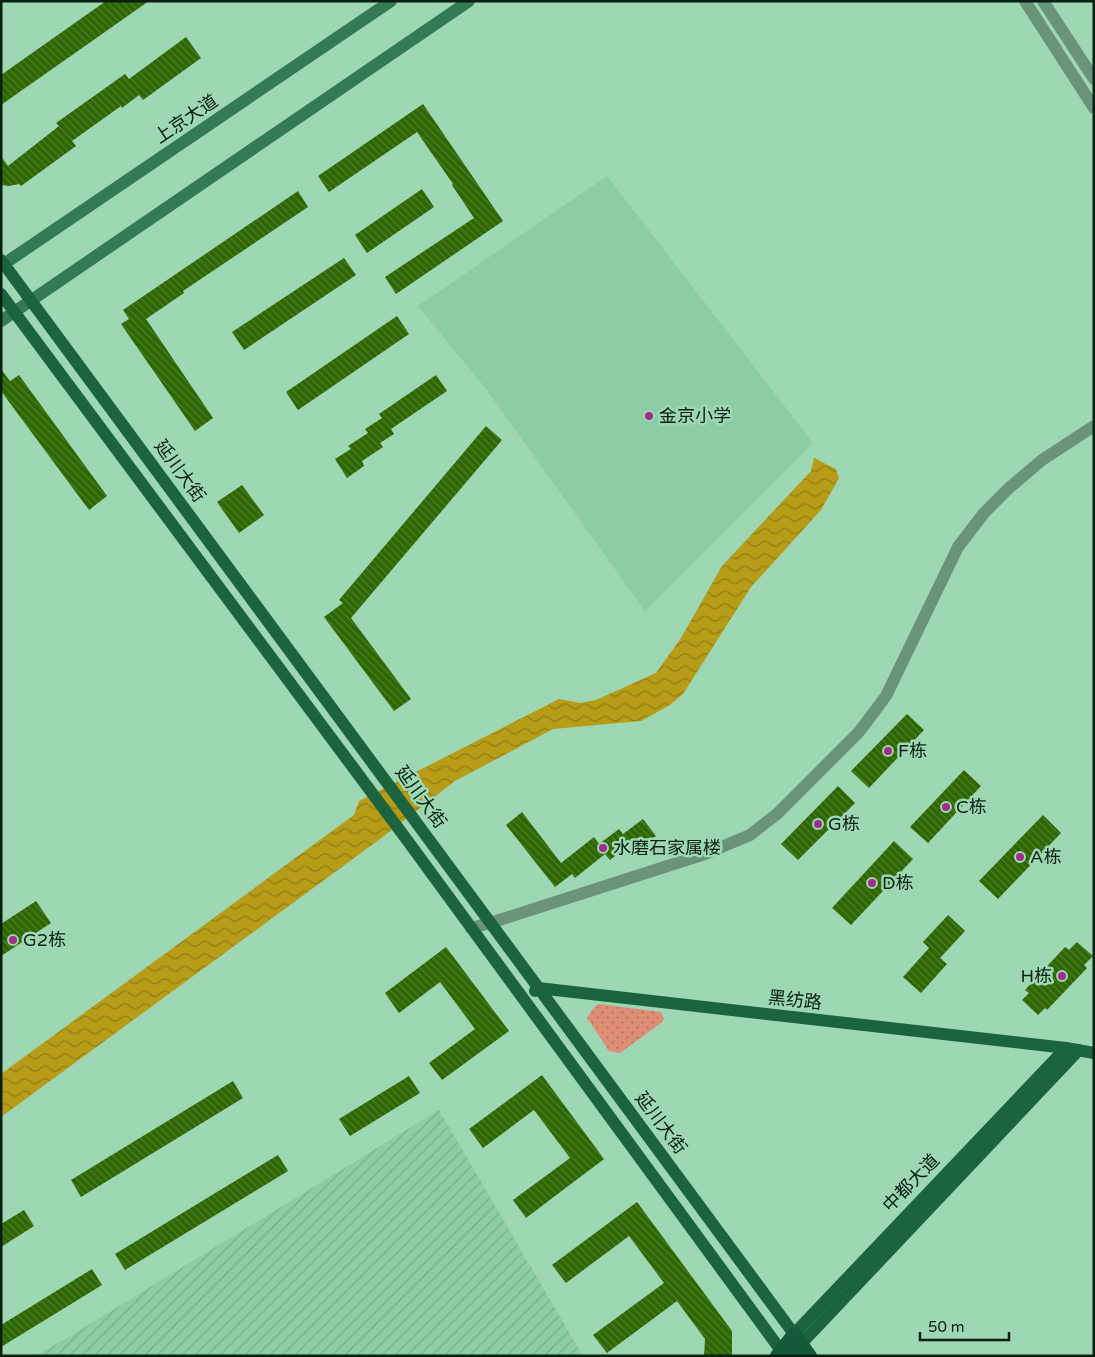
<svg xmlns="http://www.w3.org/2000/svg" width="1095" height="1357" font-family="'Varela Round','Noto Sans SC',sans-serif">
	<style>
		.built { fill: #8ccda5 }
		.industrial { fill: url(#industrial-furrows) }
		.garden { fill: url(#garden-dots) }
		.water { fill: url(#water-waves) }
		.building { fill: url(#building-back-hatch) }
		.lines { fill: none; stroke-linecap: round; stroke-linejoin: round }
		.tertiary { stroke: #699479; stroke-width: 12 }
		.secondary { stroke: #347a54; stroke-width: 12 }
		.primary { stroke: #1b643f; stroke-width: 12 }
		.trunk { stroke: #155a38; stroke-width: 14 }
		.poi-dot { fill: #9f2d89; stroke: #9dd7b3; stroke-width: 2 }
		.labels { text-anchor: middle; stroke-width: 5; stroke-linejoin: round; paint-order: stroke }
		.street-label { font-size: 18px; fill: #092013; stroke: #9dd7b3 }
		.poi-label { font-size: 18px; fill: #092013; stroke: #9dd7b3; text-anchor: start }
	</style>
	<defs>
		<pattern id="industrial-furrows" width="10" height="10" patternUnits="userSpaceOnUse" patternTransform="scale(1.25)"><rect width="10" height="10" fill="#8ccda5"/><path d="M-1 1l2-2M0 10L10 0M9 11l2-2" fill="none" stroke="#77b08d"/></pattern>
		<pattern id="garden-dots" width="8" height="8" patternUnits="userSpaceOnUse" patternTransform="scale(1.25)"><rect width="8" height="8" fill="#df8e76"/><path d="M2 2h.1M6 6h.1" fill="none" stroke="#b37460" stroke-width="1.8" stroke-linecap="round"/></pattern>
		<pattern id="water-waves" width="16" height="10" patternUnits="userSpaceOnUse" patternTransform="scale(1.25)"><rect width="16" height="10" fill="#b69c17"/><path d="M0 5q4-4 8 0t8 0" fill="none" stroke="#927f14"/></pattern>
		<pattern id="building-back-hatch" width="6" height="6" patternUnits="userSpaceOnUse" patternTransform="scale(1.25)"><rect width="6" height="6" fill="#2c6700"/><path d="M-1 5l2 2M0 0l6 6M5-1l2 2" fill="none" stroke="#4e7c2e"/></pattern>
	</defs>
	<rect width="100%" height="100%" fill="#9dd7b3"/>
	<path class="built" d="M 607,176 L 813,443 L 645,611 L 486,389 L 418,306 Z"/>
	<path class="industrial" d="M 439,1110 L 583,1356 L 35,1356 L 67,1338 Z"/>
	<path class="garden" d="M 599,1004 L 661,1012 L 664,1019 L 661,1023 L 620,1053 L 609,1051 L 587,1018 L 595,1006 Z"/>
	<path class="water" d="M 814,458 L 836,469 L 839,478 L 821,510 L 751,587 L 683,694 L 670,705 L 641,721 L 553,729 L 455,781 L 380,839 L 1,1117 L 1,1074 L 354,815 L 359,801 L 559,699 L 581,703 L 596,700 L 656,673 L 681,638 L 722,566 L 811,471 Z"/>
	<g class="building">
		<path d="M 106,1 L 149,1 L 1,105 L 1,75 Z"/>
		<path d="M 186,37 L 201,58 L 143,100 L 139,95 L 122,108 L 121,106 L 72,141 L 76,146 L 21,186 L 19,184 L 9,186 L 1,185 L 1,156 L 8,166 L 59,126 L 56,123 L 125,74 L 129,79 Z"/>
		<path d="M 423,104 L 503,221 L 396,294 L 385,277 L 474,218 L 452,185 L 453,184 L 417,132 L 329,192 L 318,176 Z"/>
		<path d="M 422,189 L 434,207 L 367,253 L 355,235 Z"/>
		<path d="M 298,191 L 308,207 L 183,291 L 184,293 L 146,319 L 213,418 L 195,431 L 121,324 L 129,319 L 123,310 Z"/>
		<path d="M 344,258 L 356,275 L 244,350 L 232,332 Z"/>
		<path d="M 397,316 L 409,334 L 298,410 L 286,392 Z"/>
		<path d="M 1,369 L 10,381 L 19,375 L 107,496 L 89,510 L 1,391 Z"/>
		<path d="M 436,375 L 447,391 L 391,429 L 394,434 L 380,443 L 383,447 L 362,461 L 364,466 L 347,478 L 335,459 L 351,449 L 348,446 L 368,433 L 365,429 L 382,418 L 379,414 Z"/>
		<path d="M 486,426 L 502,440 L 351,618 L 411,699 L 394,711 L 324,617 L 343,603 L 339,600 Z"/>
		<path d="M 242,485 L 264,515 L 239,533 L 217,502 Z"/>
		<path d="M 907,714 L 924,730 L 869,788 L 851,771 Z"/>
		<path d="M 964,770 L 981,786 L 928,843 L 910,827 Z"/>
		<path d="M 838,786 L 855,803 L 798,860 L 781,844 Z"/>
		<path d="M 522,812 L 561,863 L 594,837 L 599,844 L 619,829 L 623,834 L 643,819 L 656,836 L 636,851 L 630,844 L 610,860 L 605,854 L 575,878 L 572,874 L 555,887 L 506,825 Z"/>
		<path d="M 1043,815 L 1061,833 L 998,899 L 979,881 Z"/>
		<path d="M 894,841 L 913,859 L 851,925 L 832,908 Z"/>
		<path d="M 36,901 L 51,923 L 1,956 L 1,924 Z"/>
		<path d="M 948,915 L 965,931 L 940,958 L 947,964 L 921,993 L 903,977 L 929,948 L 923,942 Z"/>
		<path d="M 1077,942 L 1093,956 L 1084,965 L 1087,968 L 1047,1010 L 1045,1008 L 1038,1015 L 1022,1000 L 1029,993 L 1025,990 L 1065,947 L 1069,950 Z"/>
		<path d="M 446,947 L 509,1031 L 442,1080 L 429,1063 L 475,1029 L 440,982 L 399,1013 L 385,993 Z"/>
		<path d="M 542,1075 L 604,1159 L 526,1218 L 513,1200 L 570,1158 L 534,1110 L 483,1148 L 469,1129 Z"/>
		<path d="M 409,1076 L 420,1093 L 350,1136 L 339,1119 Z"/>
		<path d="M 233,1081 L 243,1098 L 81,1197 L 71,1180 Z"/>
		<path d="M 278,1155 L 288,1171 L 125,1270 L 115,1254 Z"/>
		<path d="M 637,1202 L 732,1331 L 732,1356 L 704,1356 L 705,1339 L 677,1301 L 607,1353 L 593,1335 L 664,1283 L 629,1236 L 566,1283 L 552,1265 Z"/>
		<path d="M 24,1210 L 34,1226 L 1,1247 L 1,1224 Z"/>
		<path d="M 92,1269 L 102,1285 L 1,1347 L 1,1325 Z"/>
	</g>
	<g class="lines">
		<g class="tertiary">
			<path d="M 1025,1 L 1094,108"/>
			<path d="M 1043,1 L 1094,79"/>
			<path d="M 471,928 L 490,923 L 705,854 L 750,835 L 777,814 L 859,732 L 886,696 L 958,547 L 984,513 L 1008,489 L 1042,460 L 1094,426"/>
		</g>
		<g class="secondary">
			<path d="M 1,266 L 391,1"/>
			<path d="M 1,321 L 469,1"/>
		</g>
		<g class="primary">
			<path d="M 1,260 L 794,1334 L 1066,1048"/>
			<path d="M 1,294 L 407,840 L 785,1356"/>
			<path d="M 535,991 L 538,988 L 1066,1048 L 1094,1053"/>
			<path d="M 801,1344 L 1079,1050"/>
		</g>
		<g class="trunk">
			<path d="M 777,1356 L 794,1334 L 810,1356"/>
			<path d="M 791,1356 L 801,1344"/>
		</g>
	</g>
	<g class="poi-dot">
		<circle cx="649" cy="416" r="5"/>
		<circle cx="888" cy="751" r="5"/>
		<circle cx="946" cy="807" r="5"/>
		<circle cx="818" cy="824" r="5"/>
		<circle cx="603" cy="848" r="5"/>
		<circle cx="1020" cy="857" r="5"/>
		<circle cx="872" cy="883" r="5"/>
		<circle cx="13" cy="940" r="5"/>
		<circle cx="1062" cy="976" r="5"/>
	</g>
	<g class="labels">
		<g class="street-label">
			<text transform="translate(186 119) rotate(-34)" y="6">上京大道</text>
			<text transform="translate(180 471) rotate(54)" y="6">延川大街</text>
			<text transform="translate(421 797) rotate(54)" y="6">延川大街</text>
			<text transform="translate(795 1000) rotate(6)" y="6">黑纺路</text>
			<text transform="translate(661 1123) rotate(53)" y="6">延川大街</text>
			<text transform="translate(911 1183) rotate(-46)" y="6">中都大道</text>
		</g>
		<g class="poi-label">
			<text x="659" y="422">金京小学</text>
			<text x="898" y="757">F栋</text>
			<text x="956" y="813">C栋</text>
			<text x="828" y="830">G栋</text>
			<text x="613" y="854">水磨石家属楼</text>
			<text x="1030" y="863">A栋</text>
			<text x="882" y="889">D栋</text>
			<text x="23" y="946">G2栋</text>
			<text x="1052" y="982" text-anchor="end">H栋</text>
		</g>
	</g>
	<rect width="1095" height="1357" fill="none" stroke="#092013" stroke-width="5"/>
	<path d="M920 1332v8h89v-8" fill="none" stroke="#092013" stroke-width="2.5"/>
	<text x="928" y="1332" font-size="15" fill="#092013" stroke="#9dd7b3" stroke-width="4" paint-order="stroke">50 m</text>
</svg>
